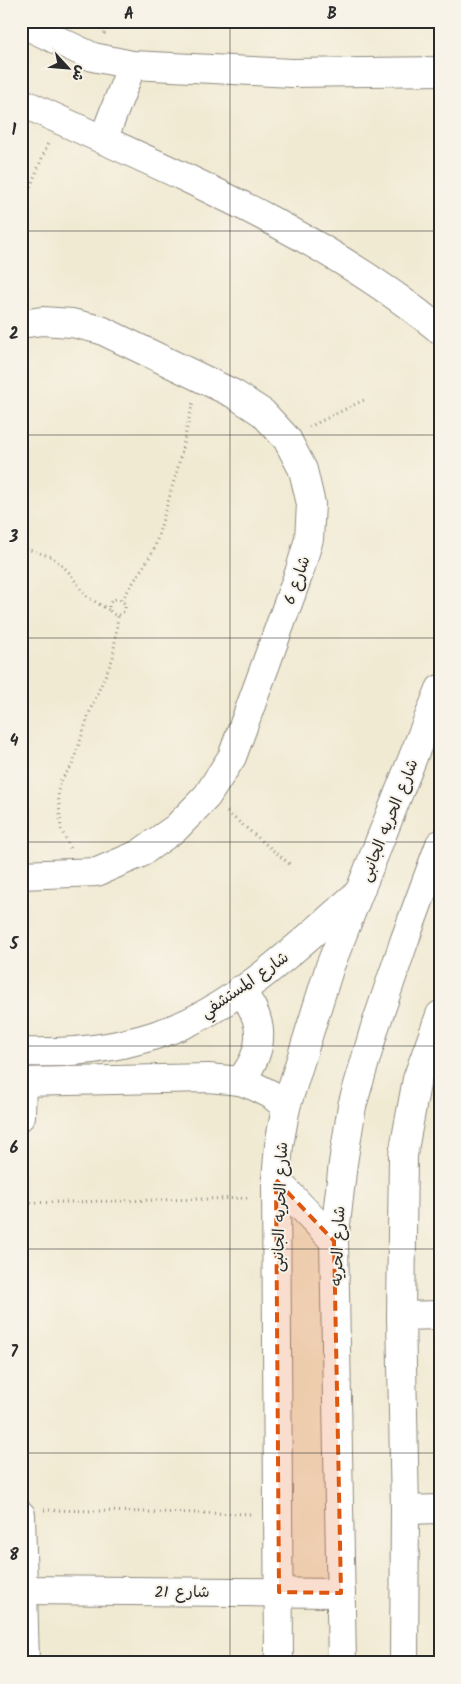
<svg xmlns="http://www.w3.org/2000/svg" width="461" height="1684" font-family="Kalam,'Playpen Sans Arabic',sans-serif">
	<style>
		.lines { fill: none; stroke-linecap: round; stroke-linejoin: round }
		.minor-casing { stroke: #8e8a7f; stroke-width: 30 }
		.major-casing { stroke: #8e8a7f; stroke-width: 30 }
		.path { stroke: #8e8a7f; stroke-width: 3; stroke-dasharray: 1 4; stroke-linecap: butt }
		.minor { stroke: #fff; stroke-width: 28 }
		.major { stroke: #fff; stroke-width: 28 }
		.marked { fill: #df570e; fill-opacity: 0.2; stroke: #df570e; stroke-width: 4; stroke-dasharray: 10 6; stroke-linejoin: round }
		.grid { fill: none; stroke: #2b2b2b; stroke-width: 1; stroke-opacity: 0.55 }
		.labels { text-anchor: middle; stroke-width: 4; stroke-linejoin: round; paint-order: stroke }
		.street-label { font-size: 16px; fill: #2b2b2b; stroke: #f7f3e8 }
		.neatline { fill: none; stroke: #2b2b2b; stroke-width: 2 }
		.grid-label { font-size: 16px; text-anchor: middle; font-weight: bold; fill: #2b2b2b }
	</style>
	<rect width="100%" height="100%" fill="#f7f3e8"/>
	<filter id="ink" filterUnits="userSpaceOnUse"><feTurbulence type="fractalNoise" baseFrequency=".02" numOctaves="2"/><feDisplacementMap in="SourceGraphic" scale="10" xChannelSelector="R" yChannelSelector="G"/><feConvolveMatrix kernelMatrix="1 2 1 2 8 2 1 2 1" color-interpolation-filters="sRGB"/></filter>
	<filter id="wash" filterUnits="userSpaceOnUse"><feTurbulence type="fractalNoise" baseFrequency=".0096" numOctaves="4" result="noise"/><feDisplacementMap in="SourceGraphic" scale="20" xChannelSelector="R" yChannelSelector="G"/><feGaussianBlur stdDeviation="1.12" result="paint"/><feColorMatrix in="noise" values="0 0 0 0 0 0 0 0 0 0 0 0 0 0 0 0 0 1.4 0 .05"/><feComposite in="paint" operator="in"/></filter>
	<g filter="url(#wash)">
		<rect width="100%" height="100%" fill="#f1ead3"/>
	</g>
	<g filter="url(#ink)">
		<g class="lines">
			<g class="minor-casing">
				<g id="minor">
					<path d="M 21,23 L 93,57 L 132,65 L 292,73 L 440,71"/>
					<path d="M 21,102 C 164,169 317,229 440,330"/>
					<path d="M 103,140 L 132,65"/>
					<path d="M 21,324 L 42,321 L 72,323 L 101,330 L 234,394 L 263,413 L 287,439 L 303,470 L 311,504 L 309,539 L 299,573 L 232,757 L 207,796 L 176,828 L 139,854 L 97,872 L 21,875"/>
					<path d="M 21,1052 C 72,1054 123,1048 170,1030 C 236,1006 305,940 357,894"/>
					<path d="M 240,1081 C 265,1050 266,1021 240,990"/>
					<path d="M 21,1082 L 208,1078 L 240,1081 L 256,1087 L 272,1095 L 286,1107"/>
					<path d="M 21,1116 L 22,1082"/>
					<path d="M 21,1515 L 25,1663"/>
					<path d="M 22,1590 L 341,1593"/>
					<path d="M 279,1663 L 276,1180 L 279,1145 L 286,1107 L 330,966 L 440,689"/>
				</g>
			</g>
			<g class="major-casing">
				<g id="major">
					<path d="M 276,1180 L 334,1241"/>
					<path d="M 401,1316 L 440,1315"/>
					<path d="M 405,1510 L 440,1509"/>
					<path d="M 342,1663 L 334,1241 L 343,1163 L 352,1106 L 375,1027 L 405,939 L 440,844"/>
					<path d="M 404,1663 L 405,1510 L 401,1316 L 403,1155 L 417,1079 L 440,1015"/>
				</g>
			</g>
			<g class="path">
				<path d="M 104,34 L 110,21"/>
				<path d="M 21,210 L 48,143"/>
				<path d="M 309,427 L 366,399"/>
				<path d="M 21,547 L 52,557 L 68,571 L 87,597 L 109,610"/>
				<circle cx="117" cy="607" r="8"/>
				<path d="M 122,600 L 154,550 L 178,467 L 193,402"/>
				<path d="M 227,812 L 292,866"/>
				<path d="M 70,848 L 61,829 L 58,791 L 60,781 L 72,766 L 91,708 L 113,658 L 118,616"/>
				<path d="M 21,1203 L 251,1198"/>
				<path d="M 44,1510 L 253,1514"/>
			</g>
			<use href="#minor" class="minor"/>
			<use href="#major" class="major"/>
		</g>
	</g>
	<path class="marked" d="M 276,1180 L 334,1241 L 341,1593 L 279,1592 Z"/>
	<path class="grid" d="M 230,21 L 230,1663M 21,231 L 440,231M 21,435 L 440,435M 21,638 L 440,638M 21,842 L 440,842M 21,1046 L 440,1046M 21,1249 L 440,1249M 21,1453 L 440,1453"/>
	<g class="labels">
		<g class="street-label">
			<text transform="translate(296 580) rotate(-71)" y="6">شارع 6</text>
			<text transform="translate(388 820) rotate(-68)" y="6">شارع الحريه الجانبى</text>
			<text transform="translate(244 984) rotate(-35)" y="6">شارع المستشفي</text>
			<text transform="translate(279 1207) rotate(-88)" y="6">شارع الحريه الجانبى</text>
			<text transform="translate(337 1246) rotate(-88)" y="6">شارع الحريه</text>
			<text x="182" y="1597">شارع 21</text>
		</g>
	</g>
	<rect width="461" height="1684" fill="none" stroke="#f7f3e8" stroke-width="55"/>
	<g transform="translate(68 68) rotate(116)" stroke="#f7f3e8" stroke-width="4" paint-order="stroke">
	<path d="M0-4L9 19L0 12L-9 19Z" fill="#2b2b2b"/>
	<text y="-8" font-size="14" font-weight="bold" text-anchor="middle" fill="#2b2b2b">ش</text>
	</g>
	<rect x="28" y="28" width="406" height="1628" class="neatline"/>
	<g class="grid-label">
		<text x="129" y="19">A</text>
		<text x="332" y="19">B</text>
		<text x="14" y="135">1</text>
		<text x="14" y="339">2</text>
		<text x="14" y="542">3</text>
		<text x="14" y="746">4</text>
		<text x="14" y="949">5</text>
		<text x="14" y="1153">6</text>
		<text x="14" y="1357">7</text>
		<text x="14" y="1560">8</text>
	</g>
</svg>
